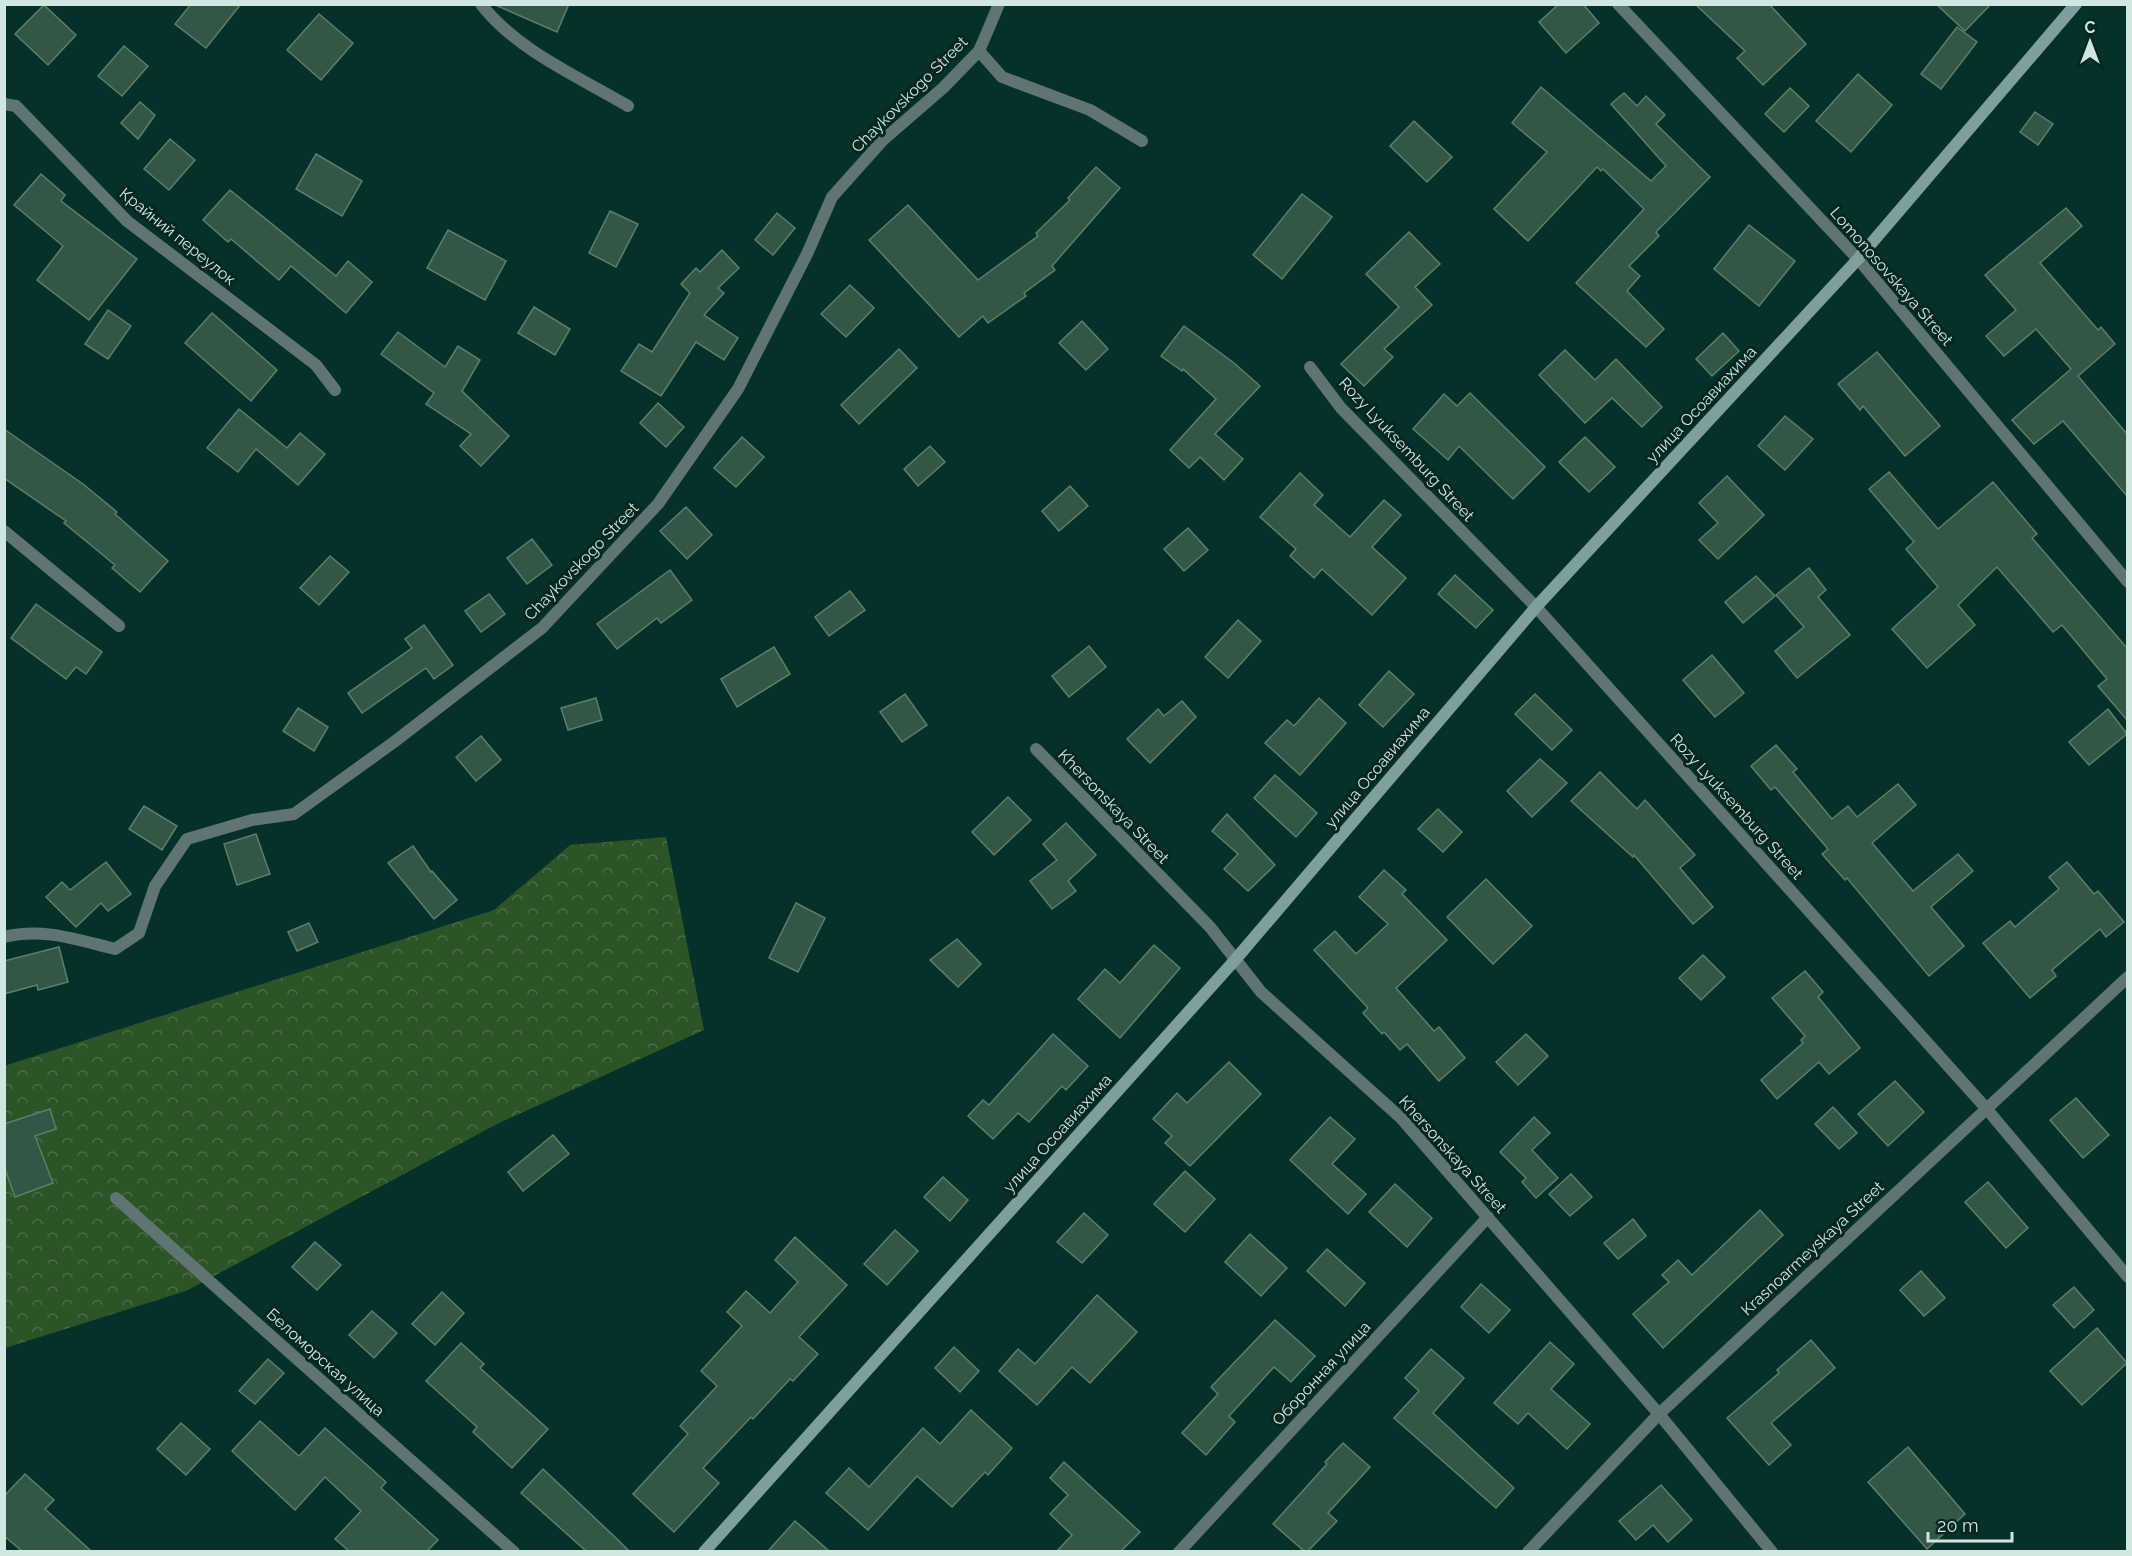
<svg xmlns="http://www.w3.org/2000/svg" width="2132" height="1556" font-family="Raleway,sans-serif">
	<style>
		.forest { fill: url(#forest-crowns) }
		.building { fill: #345644; stroke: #5c7f6b; stroke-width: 1.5 }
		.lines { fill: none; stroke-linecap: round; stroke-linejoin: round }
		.street { stroke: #617474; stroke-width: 12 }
		.secondary { stroke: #7f9e9e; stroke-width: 12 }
		.labels { text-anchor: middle; stroke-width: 6; stroke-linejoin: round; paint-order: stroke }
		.street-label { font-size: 16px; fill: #d0e7e1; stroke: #062721 }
	</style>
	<defs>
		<pattern id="forest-crowns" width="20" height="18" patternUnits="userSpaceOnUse" patternTransform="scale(1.5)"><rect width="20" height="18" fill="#2c5427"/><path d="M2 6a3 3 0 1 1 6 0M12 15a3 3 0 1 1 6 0" fill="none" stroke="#4a6d46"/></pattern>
	</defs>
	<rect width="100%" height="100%" fill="#04322b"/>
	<path class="forest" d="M 666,837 L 704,1030 L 497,1124 L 186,1291 L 5,1348 L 4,1066 L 494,910 L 570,845 Z"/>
	<g class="building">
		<path d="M 191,4 L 241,4 L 206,48 L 175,24 Z"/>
		<path d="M 493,4 L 569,4 L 557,32 Z"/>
		<path d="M 1559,4 L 1583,4 L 1599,23 L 1566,53 L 1539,22 Z"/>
		<path d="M 1695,4 L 1769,4 L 1806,44 L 1763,85 L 1737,58 L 1745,51 Z"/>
		<path d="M 1936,4 L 1991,4 L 1965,31 Z"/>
		<path d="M 44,5 L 76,35 L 48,65 L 15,34 Z"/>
		<path d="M 319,14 L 353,43 L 321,80 L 287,50 Z"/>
		<path d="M 1957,27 L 1977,42 L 1941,89 L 1921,74 Z"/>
		<path d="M 124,46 L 148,66 L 122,96 L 98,76 Z"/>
		<path d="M 1858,74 L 1892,105 L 1851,152 L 1816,121 Z"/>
		<path d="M 1541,87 L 1651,181 L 1666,166 L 1611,104 L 1624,93 L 1637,106 L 1646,96 L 1665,115 L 1656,124 L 1710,177 L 1656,232 L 1659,236 L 1629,266 L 1640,276 L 1627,291 L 1664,329 L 1646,347 L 1576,283 L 1644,209 L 1603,169 L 1601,171 L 1597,167 L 1528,241 L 1494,209 L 1547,152 L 1512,123 Z"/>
		<path d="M 1790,88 L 1809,106 L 1784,132 L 1765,114 Z"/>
		<path d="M 140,102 L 155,115 L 138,139 L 121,123 Z"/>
		<path d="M 2035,112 L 2053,124 L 2038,145 L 2020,132 Z"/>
		<path d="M 1414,121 L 1452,157 L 1427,182 L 1390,146 Z"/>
		<path d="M 170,139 L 195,160 L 169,190 L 144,169 Z"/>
		<path d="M 316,154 L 362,181 L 342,216 L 296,189 Z"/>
		<path d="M 1096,167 L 1120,188 L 1052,266 L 1055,270 L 1024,293 L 1026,296 L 988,323 L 983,316 L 959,337 L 869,240 L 908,205 L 978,280 L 1038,236 L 1036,233 L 1070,200 L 1068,198 Z"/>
		<path d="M 41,174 L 65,195 L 61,201 L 137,259 L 89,320 L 37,280 L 63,246 L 14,205 Z"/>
		<path d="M 230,190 L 336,276 L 348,261 L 372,282 L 346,313 L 291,266 L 279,280 L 231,239 L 228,242 L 203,220 Z"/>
		<path d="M 1302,194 L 1332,217 L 1282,279 L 1253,255 Z"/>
		<path d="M 2066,208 L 2082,226 L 2040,263 L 2098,330 L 2101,327 L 2115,344 L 2078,376 L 2127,434 L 2127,496 L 2063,421 L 2034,444 L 2012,420 L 2071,369 L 2036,329 L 2004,356 L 1986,336 L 2016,310 L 1985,275 Z"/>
		<path d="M 610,211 L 638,224 L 616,267 L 589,253 Z"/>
		<path d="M 777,213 L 795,228 L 773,255 L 755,240 Z"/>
		<path d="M 1749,225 L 1795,261 L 1759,306 L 1714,269 Z"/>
		<path d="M 448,230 L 506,261 L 485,300 L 427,268 Z"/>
		<path d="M 1409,232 L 1440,264 L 1415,287 L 1432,305 L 1384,349 L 1393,357 L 1364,386 L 1341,364 L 1399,307 L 1366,274 Z"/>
		<path d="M 722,250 L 739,268 L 718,288 L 724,293 L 704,315 L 738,338 L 724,360 L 696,342 L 661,396 L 621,371 L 639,344 L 652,352 L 690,293 L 681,284 L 696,268 L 700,272 Z"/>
		<path d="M 850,285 L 874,308 L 846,337 L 821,314 Z"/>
		<path d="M 534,307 L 570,329 L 555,355 L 518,333 Z"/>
		<path d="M 108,310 L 131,326 L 108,359 L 85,344 Z"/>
		<path d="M 212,313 L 277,370 L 251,401 L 185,343 Z"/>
		<path d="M 1082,321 L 1108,349 L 1086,370 L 1059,343 Z"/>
		<path d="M 1184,326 L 1234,363 L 1260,386 L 1215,434 L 1243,459 L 1224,480 L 1200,457 L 1189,468 L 1170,450 L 1216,399 L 1183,369 L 1182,371 L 1161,356 Z"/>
		<path d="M 398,332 L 445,367 L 458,346 L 480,360 L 462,391 L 509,436 L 481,466 L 460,446 L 471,434 L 426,404 L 434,393 L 381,354 Z"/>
		<path d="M 1723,333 L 1739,351 L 1712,376 L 1696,359 Z"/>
		<path d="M 899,349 L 917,368 L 859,424 L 841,405 Z"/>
		<path d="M 1565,350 L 1595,380 L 1616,359 L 1662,407 L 1642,427 L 1612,398 L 1585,423 L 1539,375 Z"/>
		<path d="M 1877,352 L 1940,426 L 1905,456 L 1863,406 L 1860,410 L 1838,384 Z"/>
		<path d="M 1470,393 L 1545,467 L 1513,499 L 1459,446 L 1448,460 L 1413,429 L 1444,394 L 1457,406 Z"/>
		<path d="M 658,403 L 684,427 L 666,447 L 640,423 Z"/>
		<path d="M 239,409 L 287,448 L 300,433 L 325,454 L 298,485 L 256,449 L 238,472 L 207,448 Z"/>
		<path d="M 1785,416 L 1813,439 L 1785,470 L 1758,446 Z"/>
		<path d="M 4,429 L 83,484 L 117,512 L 115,514 L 168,561 L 140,592 L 112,568 L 115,565 L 64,523 L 66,521 L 4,478 Z"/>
		<path d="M 742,437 L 764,457 L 736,487 L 714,468 Z"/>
		<path d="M 1585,437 L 1615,467 L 1589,492 L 1559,462 Z"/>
		<path d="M 930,446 L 945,462 L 918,486 L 904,469 Z"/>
		<path d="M 1889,472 L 1938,529 L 1993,482 L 2037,534 L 2032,538 L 2127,648 L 2127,720 L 2098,686 L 2107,679 L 2062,625 L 2053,632 L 1997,567 L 1958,605 L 1975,625 L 1927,668 L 1892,629 L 1938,587 L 1906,549 L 1914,542 L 1869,489 Z"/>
		<path d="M 1300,473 L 1323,495 L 1314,505 L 1350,537 L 1384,500 L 1401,515 L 1372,547 L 1406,578 L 1372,615 L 1322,569 L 1314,578 L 1290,556 L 1296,549 L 1260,517 Z"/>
		<path d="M 1727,476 L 1764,515 L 1718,559 L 1699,540 L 1718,523 L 1699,503 Z"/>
		<path d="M 1070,486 L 1088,506 L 1059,531 L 1042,511 Z"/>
		<path d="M 686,507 L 712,535 L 687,559 L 660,531 Z"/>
		<path d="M 1188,528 L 1208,550 L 1184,571 L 1164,549 Z"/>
		<path d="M 532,539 L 552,565 L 527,584 L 507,558 Z"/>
		<path d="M 330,556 L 349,572 L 319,605 L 300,588 Z"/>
		<path d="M 1809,568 L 1826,590 L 1818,597 L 1850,635 L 1797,678 L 1775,651 L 1804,627 L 1776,595 Z"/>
		<path d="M 670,570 L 692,600 L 661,623 L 657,618 L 617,649 L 597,624 Z"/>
		<path d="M 1455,575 L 1493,610 L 1476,628 L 1438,594 Z"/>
		<path d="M 1756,576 L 1775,596 L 1743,623 L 1725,602 Z"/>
		<path d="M 850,591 L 865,610 L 829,636 L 815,617 Z"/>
		<path d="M 489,594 L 505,614 L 481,632 L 465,611 Z"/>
		<path d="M 36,604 L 102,652 L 86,674 L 76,667 L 66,679 L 11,638 Z"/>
		<path d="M 1238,620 L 1261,641 L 1228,678 L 1205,657 Z"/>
		<path d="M 424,625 L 453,665 L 434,679 L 426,668 L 362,713 L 348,693 L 412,648 L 405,639 Z"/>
		<path d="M 1089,646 L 1106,667 L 1069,697 L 1052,676 Z"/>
		<path d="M 774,647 L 790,674 L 737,707 L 721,679 Z"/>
		<path d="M 1712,655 L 1744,693 L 1715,717 L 1683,680 Z"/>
		<path d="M 1389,671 L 1414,694 L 1383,727 L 1359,705 Z"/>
		<path d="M 905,694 L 927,725 L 902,742 L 880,712 Z"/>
		<path d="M 1535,694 L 1572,730 L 1552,750 L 1515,714 Z"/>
		<path d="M 596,698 L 602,720 L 568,730 L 561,708 Z"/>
		<path d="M 1319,698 L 1346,723 L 1300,775 L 1265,743 L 1287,720 L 1294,726 Z"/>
		<path d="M 1182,701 L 1196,717 L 1150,763 L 1127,739 L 1158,709 L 1164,716 Z"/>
		<path d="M 298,708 L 328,727 L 314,751 L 283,731 Z"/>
		<path d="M 2108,709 L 2127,734 L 2089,765 L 2069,742 Z"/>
		<path d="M 481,736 L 501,760 L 476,781 L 456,757 Z"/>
		<path d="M 1776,745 L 1797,769 L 1793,772 L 1832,819 L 1848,806 L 1857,817 L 1898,784 L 1916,805 L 1872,843 L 1913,891 L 1958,854 L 1973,871 L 1931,907 L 1964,946 L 1929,976 L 1847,878 L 1845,880 L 1822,854 L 1828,849 L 1775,787 L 1771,790 L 1751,766 Z"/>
		<path d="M 1540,759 L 1567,783 L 1532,817 L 1507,791 Z"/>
		<path d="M 1600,772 L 1637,809 L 1645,800 L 1695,855 L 1680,868 L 1713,907 L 1693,924 L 1634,855 L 1633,857 L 1571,801 Z"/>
		<path d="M 1275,775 L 1317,813 L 1296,837 L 1254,798 Z"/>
		<path d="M 1008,797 L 1031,820 L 994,855 L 972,832 Z"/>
		<path d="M 144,806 L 177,826 L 162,850 L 129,829 Z"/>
		<path d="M 1438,809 L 1462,832 L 1443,852 L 1418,829 Z"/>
		<path d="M 1227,814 L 1275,865 L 1248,891 L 1224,869 L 1238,854 L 1212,831 Z"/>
		<path d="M 1066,823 L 1096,855 L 1068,881 L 1076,891 L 1052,909 L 1030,881 L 1057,860 L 1043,844 Z"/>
		<path d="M 256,834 L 270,874 L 237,885 L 224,844 Z"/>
		<path d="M 413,846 L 431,872 L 432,871 L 457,900 L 434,919 L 388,863 Z"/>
		<path d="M 106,862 L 131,894 L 108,911 L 101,903 L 76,927 L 46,897 L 62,882 L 70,890 Z"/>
		<path d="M 2067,862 L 2094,894 L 2098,891 L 2124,922 L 2106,937 L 2100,929 L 2052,970 L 2056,976 L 2030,998 L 1983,943 L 2010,921 L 2015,927 L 2059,889 L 2049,877 Z"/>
		<path d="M 1384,870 L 1406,890 L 1402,894 L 1447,940 L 1396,988 L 1434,1031 L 1439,1027 L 1465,1058 L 1439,1081 L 1407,1044 L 1400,1050 L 1384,1032 L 1382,1034 L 1363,1013 L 1368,1008 L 1314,950 L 1335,931 L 1356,954 L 1388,924 L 1359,897 Z"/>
		<path d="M 1486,879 L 1532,926 L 1493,964 L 1447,917 Z"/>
		<path d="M 796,903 L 825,918 L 798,972 L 769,958 Z"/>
		<path d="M 309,923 L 318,942 L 297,951 L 288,932 Z"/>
		<path d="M 957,939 L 981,964 L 958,987 L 930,960 Z"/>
		<path d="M 1154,945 L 1180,968 L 1120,1038 L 1078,999 L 1105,969 L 1120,983 Z"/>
		<path d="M 59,947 L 68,982 L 38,990 L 37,985 L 4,994 L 4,961 Z"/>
		<path d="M 1703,955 L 1725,977 L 1701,1000 L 1679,978 Z"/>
		<path d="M 1805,971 L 1823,992 L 1818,997 L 1860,1048 L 1829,1074 L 1819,1062 L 1777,1099 L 1761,1080 L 1803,1043 L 1801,1040 L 1805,1036 L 1772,998 Z"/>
		<path d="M 1053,1034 L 1088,1066 L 1066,1090 L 1062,1086 L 1029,1122 L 1018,1113 L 993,1139 L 968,1116 L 983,1100 L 989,1105 Z"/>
		<path d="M 1526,1034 L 1548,1056 L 1518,1085 L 1496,1062 Z"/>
		<path d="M 1229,1062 L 1261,1094 L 1190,1166 L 1165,1143 L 1172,1136 L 1153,1119 L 1177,1093 L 1187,1103 Z"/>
		<path d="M 1895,1081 L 1924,1112 L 1888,1146 L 1858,1114 Z"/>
		<path d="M 2076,1098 L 2109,1135 L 2083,1158 L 2050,1120 Z"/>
		<path d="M 1833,1107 L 1857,1133 L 1839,1149 L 1815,1124 Z"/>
		<path d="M 50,1109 L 56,1129 L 35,1136 L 53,1183 L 15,1197 L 4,1166 L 4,1124 Z"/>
		<path d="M 1330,1117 L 1355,1139 L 1332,1164 L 1366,1194 L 1348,1214 L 1290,1160 Z"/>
		<path d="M 1534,1117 L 1550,1133 L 1532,1150 L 1558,1178 L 1536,1198 L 1522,1182 L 1526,1178 L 1500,1152 Z"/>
		<path d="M 553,1135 L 569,1154 L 523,1191 L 508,1172 Z"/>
		<path d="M 1185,1171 L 1215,1199 L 1185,1232 L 1154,1204 Z"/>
		<path d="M 1571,1174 L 1592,1197 L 1570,1216 L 1549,1194 Z"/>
		<path d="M 943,1177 L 968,1200 L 950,1221 L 924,1197 Z"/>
		<path d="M 1988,1182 L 2028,1228 L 2006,1248 L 1965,1202 Z"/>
		<path d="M 1395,1184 L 1432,1218 L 1407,1247 L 1369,1212 Z"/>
		<path d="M 1760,1210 L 1783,1235 L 1663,1348 L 1633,1314 L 1669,1282 L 1662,1275 L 1678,1260 L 1692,1275 Z"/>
		<path d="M 1084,1213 L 1108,1235 L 1082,1263 L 1057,1242 Z"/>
		<path d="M 1633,1219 L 1646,1236 L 1618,1259 L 1604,1243 Z"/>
		<path d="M 895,1230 L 918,1251 L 887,1285 L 864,1264 Z"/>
		<path d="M 1250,1234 L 1287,1268 L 1261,1296 L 1225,1262 Z"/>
		<path d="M 795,1237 L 847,1285 L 799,1337 L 818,1354 L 793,1381 L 790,1379 L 753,1419 L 751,1417 L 703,1468 L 719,1483 L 674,1532 L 633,1494 L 688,1434 L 680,1426 L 717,1386 L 701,1371 L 742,1326 L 727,1312 L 746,1291 L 770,1313 L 798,1282 L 775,1260 Z"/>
		<path d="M 315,1242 L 341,1265 L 317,1290 L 292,1267 Z"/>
		<path d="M 1327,1249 L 1365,1283 L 1345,1306 L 1307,1271 Z"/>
		<path d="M 1921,1271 L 1945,1298 L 1924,1316 L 1900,1290 Z"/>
		<path d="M 1481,1284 L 1510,1310 L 1489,1333 L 1461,1307 Z"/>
		<path d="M 2074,1287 L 2094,1310 L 2074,1328 L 2053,1305 Z"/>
		<path d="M 442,1292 L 464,1313 L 435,1345 L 412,1324 Z"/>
		<path d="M 1097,1295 L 1137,1332 L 1090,1383 L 1072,1367 L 1037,1405 L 999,1371 L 1018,1349 L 1035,1364 Z"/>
		<path d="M 372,1311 L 397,1333 L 374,1358 L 349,1335 Z"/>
		<path d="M 1275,1320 L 1315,1356 L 1291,1382 L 1274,1367 L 1229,1416 L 1235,1422 L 1206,1455 L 1182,1433 L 1218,1394 L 1211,1387 Z"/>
		<path d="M 2097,1328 L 2127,1363 L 2082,1405 L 2050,1371 Z"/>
		<path d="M 1811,1340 L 1835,1368 L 1771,1423 L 1791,1445 L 1769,1465 L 1727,1418 L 1779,1373 L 1777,1370 Z"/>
		<path d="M 1550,1342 L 1574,1364 L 1551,1389 L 1590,1424 L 1567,1449 L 1528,1413 L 1518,1424 L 1494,1403 Z"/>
		<path d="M 461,1343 L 484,1364 L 480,1368 L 548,1429 L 512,1468 L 473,1432 L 477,1427 L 426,1381 Z"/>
		<path d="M 954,1347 L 979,1371 L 960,1392 L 935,1368 Z"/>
		<path d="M 1431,1349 L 1464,1378 L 1433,1413 L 1514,1488 L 1496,1508 L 1394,1418 L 1419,1391 L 1405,1378 Z"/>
		<path d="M 268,1359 L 284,1373 L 255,1404 L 239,1391 Z"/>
		<path d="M 971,1410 L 1012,1448 L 988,1475 L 985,1472 L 952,1507 L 917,1476 L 868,1530 L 826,1493 L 849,1468 L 869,1487 L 923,1428 L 940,1444 Z"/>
		<path d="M 260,1421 L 299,1456 L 325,1428 L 386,1482 L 381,1488 L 438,1540 L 427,1551 L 349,1551 L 335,1539 L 361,1511 L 325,1477 L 295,1510 L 232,1451 Z"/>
		<path d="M 181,1423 L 210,1449 L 186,1475 L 157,1449 Z"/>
		<path d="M 1343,1443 L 1370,1467 L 1328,1513 L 1337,1521 L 1308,1551 L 1304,1551 L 1273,1524 L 1327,1464 L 1325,1462 Z"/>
		<path d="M 1908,1447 L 1965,1514 L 1927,1549 L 1868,1482 Z"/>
		<path d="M 1064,1462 L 1140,1532 L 1121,1551 L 1057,1551 L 1072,1535 L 1050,1514 L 1068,1495 L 1050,1478 Z"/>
		<path d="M 543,1469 L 617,1539 L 629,1551 L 586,1551 L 521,1493 Z"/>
		<path d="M 25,1474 L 54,1500 L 45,1509 L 91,1551 L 22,1551 L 4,1536 L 4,1496 Z"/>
		<path d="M 1661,1485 L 1692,1520 L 1668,1542 L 1653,1525 L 1636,1540 L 1619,1521 Z"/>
		<path d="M 795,1521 L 829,1551 L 768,1551 Z"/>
	</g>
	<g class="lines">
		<g class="street">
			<path d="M 481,4 C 516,50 579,77 628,106"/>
			<path d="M 1618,4 L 1858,259 L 2128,582"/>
			<path d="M 979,51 L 1002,77 L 1090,110 L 1142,141"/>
			<path d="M 4,104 L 16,106 L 127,221 L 316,365 L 335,390"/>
			<path d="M 1310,367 L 1341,408 L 1536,607 L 1985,1107 L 2128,1277"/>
			<path d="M 4,531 L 119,626"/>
			<path d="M 1036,749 L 1210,927 L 1261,992 L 1401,1118 L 1659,1414 L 1772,1552"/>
			<path d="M 4,937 C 42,927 78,940 115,949 L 139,933 L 155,886 L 187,839 L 252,820 L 294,814 L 394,742 L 542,628 L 658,504 L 738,389 L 807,254 L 832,197 L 883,140 L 943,88 L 979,51 L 999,4"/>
			<path d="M 116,1198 L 514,1552"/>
			<path d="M 1179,1552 L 1488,1217"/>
			<path d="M 1528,1552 L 1659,1414 L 2128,977"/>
		</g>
		<path class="secondary" d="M 704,1552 L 1235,960 L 1536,607 L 1858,259 L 2076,4"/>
	</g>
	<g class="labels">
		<g class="street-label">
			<text transform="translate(909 94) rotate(-45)" y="6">Chaykovskogo Street</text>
			<text transform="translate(178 236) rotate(39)" y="6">Крайний переулок</text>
			<text transform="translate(1892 276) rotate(49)" y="6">Lomonosovskaya Street</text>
			<text transform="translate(1701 404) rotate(-47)" y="6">улица Осоавиахима</text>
			<text transform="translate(1407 449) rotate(47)" y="6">Rozy Lyuksemburg Street</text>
			<text transform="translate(581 561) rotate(-46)" y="6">Chaykovskogo Street</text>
			<text transform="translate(1377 767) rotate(-50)" y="6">улица Осоавиахима</text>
			<text transform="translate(1114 806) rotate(46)" y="6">Khersonskaya Street</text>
			<text transform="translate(1737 806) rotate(48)" y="6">Rozy Lyuksemburg Street</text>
			<text transform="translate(1057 1133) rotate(-48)" y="6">улица Осоавиахима</text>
			<text transform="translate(1453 1154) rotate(48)" y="6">Khersonskaya Street</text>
			<text transform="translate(1812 1248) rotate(-43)" y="6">Krasnoarmeyskaya Street</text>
			<text transform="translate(326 1362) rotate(42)" y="6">Беломорская улица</text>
			<text transform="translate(1321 1373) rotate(-47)" y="6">Оборонная улица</text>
		</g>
	</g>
	<rect width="2132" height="1556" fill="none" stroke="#d0e7e1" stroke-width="12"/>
	<g transform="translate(2090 42)" stroke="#062721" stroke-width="4.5" paint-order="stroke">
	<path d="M0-4.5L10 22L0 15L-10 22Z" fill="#d0e7e1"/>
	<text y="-9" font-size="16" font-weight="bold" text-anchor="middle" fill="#d0e7e1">С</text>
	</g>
	<path d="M1928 1532v9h84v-9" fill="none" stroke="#d0e7e1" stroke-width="3"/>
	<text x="1937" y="1532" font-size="18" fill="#d0e7e1" stroke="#062721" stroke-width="4.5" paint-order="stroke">20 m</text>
</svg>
